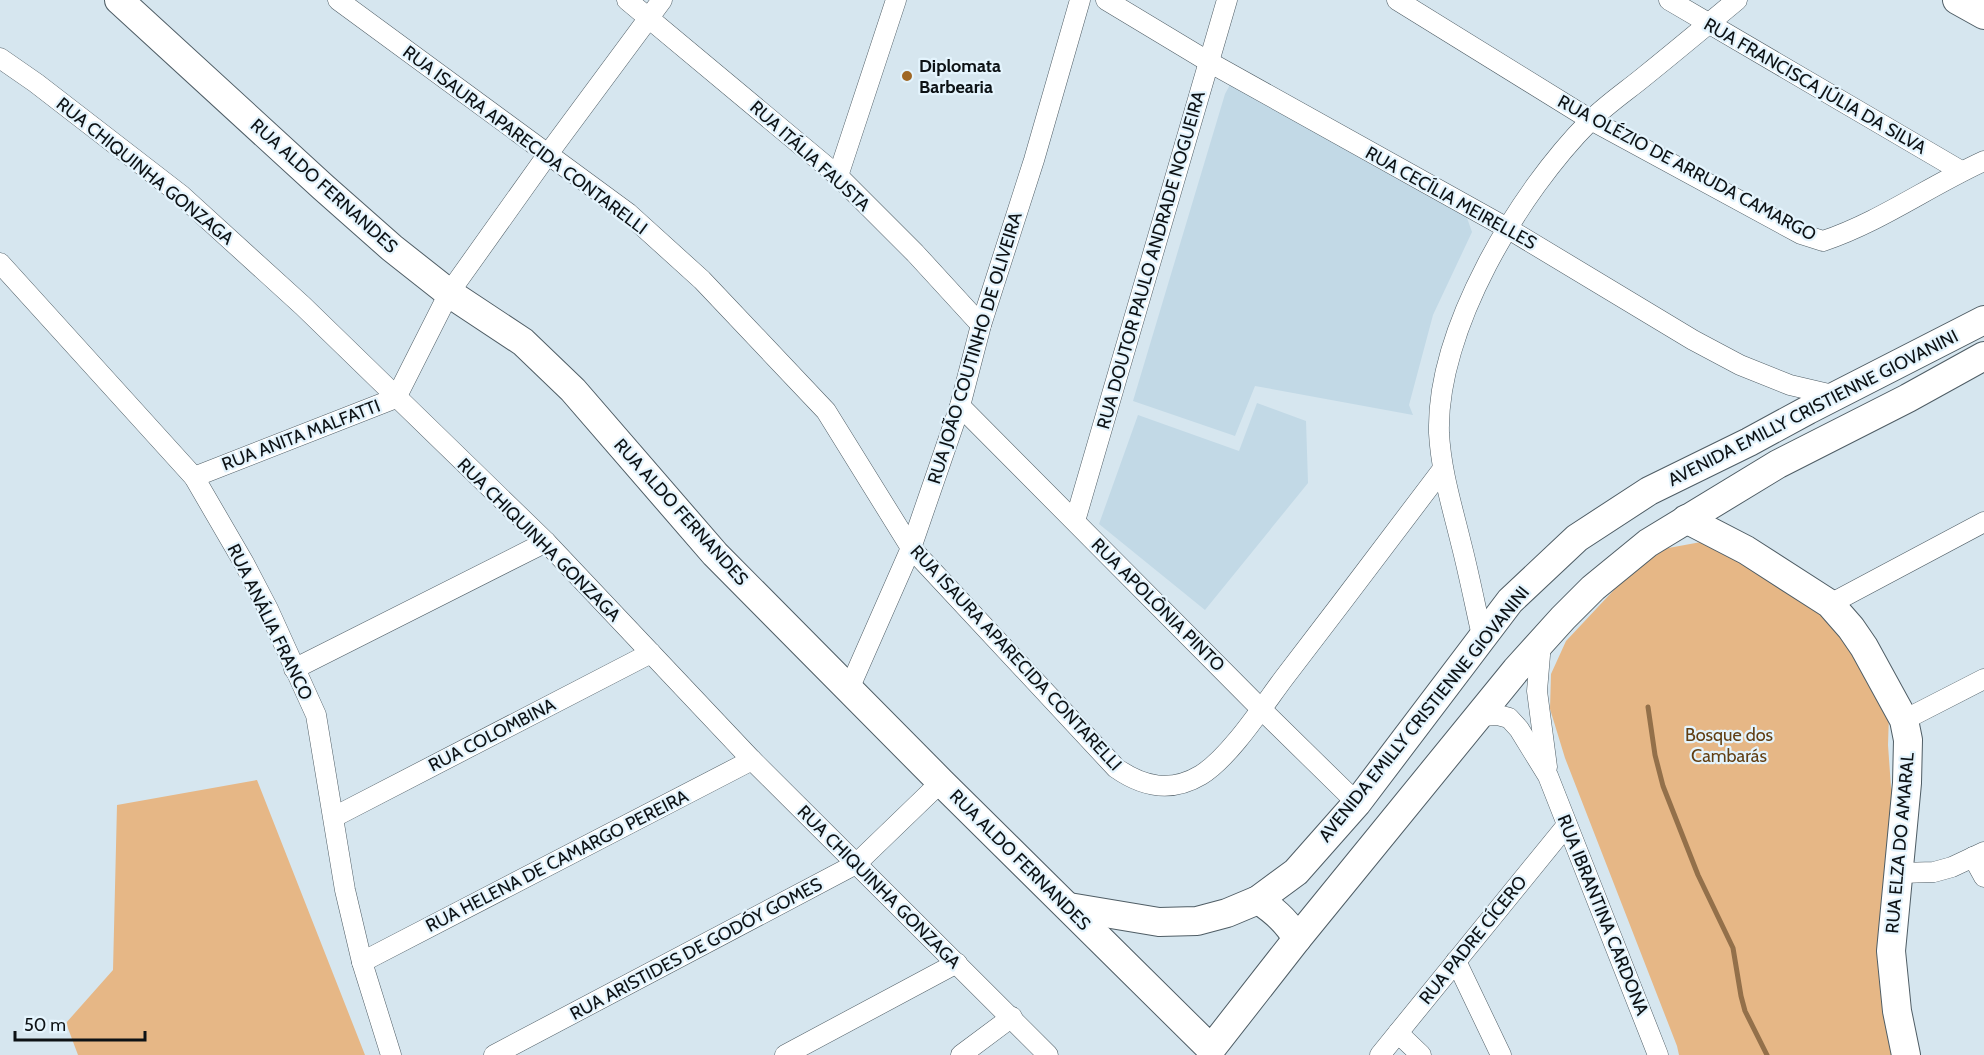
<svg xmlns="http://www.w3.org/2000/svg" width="1984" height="1055" font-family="Cabin,sans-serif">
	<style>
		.built { fill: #c2d9e6 }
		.green { fill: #e6b786 }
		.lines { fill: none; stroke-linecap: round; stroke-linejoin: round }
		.stream { stroke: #93704a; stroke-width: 5 }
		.street-casing { stroke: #4f5d65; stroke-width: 21 }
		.secondary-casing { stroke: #4f5d65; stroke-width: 30 }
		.street { stroke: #fff; stroke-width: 20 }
		.secondary { stroke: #fff; stroke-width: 28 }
		.poi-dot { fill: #9f6724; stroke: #e4f4fd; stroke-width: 2 }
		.labels { text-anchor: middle; stroke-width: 4.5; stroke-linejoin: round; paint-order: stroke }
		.poi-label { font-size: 18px; font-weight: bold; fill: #0d1215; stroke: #e4f4fd; text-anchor: start }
		.street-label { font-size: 18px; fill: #0d1215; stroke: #e4f4fd }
		.park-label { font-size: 18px; fill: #613e12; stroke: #e4f4fd }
	</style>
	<rect width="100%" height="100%" fill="#d6e6ef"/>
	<g class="built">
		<path d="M 1232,81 L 1466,215 L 1472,232 L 1433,315 L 1409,405 L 1413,415 L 1255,386 L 1235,436 L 1133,401 L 1225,94 Z"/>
		<path d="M 1257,403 L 1306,421 L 1308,483 L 1205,610 L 1099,524 L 1138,415 L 1239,451 Z"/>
	</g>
	<g class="green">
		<path d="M 1701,542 L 1721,548 L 1806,600 L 1840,631 L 1889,714 L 1888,745 L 1891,787 L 1895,798 L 1898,1055 L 1679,1055 L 1677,1046 L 1565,758 L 1550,709 L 1551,674 L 1566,641 L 1628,575 L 1663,549 Z"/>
		<path d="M 257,780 L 365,1055 L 78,1055 L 66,1023 L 113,970 L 117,805 Z"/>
	</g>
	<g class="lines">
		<path class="stream" d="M 1648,707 L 1655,755 L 1663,786 L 1698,875 L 1733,948 L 1741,996 L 1745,1011 L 1767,1055"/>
		<g class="street-casing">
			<g id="street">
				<path d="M 338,0 L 628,213 L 702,280 L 826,411 L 911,548 L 1116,768 C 1143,787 1171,793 1201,775 C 1230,757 1263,706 1284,678 C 1337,609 1390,539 1442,470"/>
				<path d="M 627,0 L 838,176 L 915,253 L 981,325"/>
				<path d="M 1106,0 L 1209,62 L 1507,228 L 1693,340 L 1740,365 L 1790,385 L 1837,396"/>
				<path d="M 1397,0 L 1591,120 L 1801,234 L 1823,241 C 1880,222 1929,186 1984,161"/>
				<path d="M 1669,0 L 1961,171"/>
				<path d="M 0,58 L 36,83 L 181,195 L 303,306 L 546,542 L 752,760 L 1048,1055"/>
				<path d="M 838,176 L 896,0"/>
				<path d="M 0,263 L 194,477 L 244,563 L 268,609 L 316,715 L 345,890 L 362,962 L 391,1055"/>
				<path d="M 960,406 L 1261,709 L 1357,803"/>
				<path d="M 194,477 L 396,398 L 449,293 L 548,154 L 662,0"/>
				<path d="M 1075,521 L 1227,0"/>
				<path d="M 1830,604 L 1984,522"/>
				<path d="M 1482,636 C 1475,605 1469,574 1461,543 C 1452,506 1441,471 1439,433 C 1436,330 1519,192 1590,121 C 1607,104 1628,90 1646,75 C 1677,50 1707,25 1737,0"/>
				<path d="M 1541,643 L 1537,691 L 1547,767"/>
				<path d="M 294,669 L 546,542"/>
				<path d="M 849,689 L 911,548 L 960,406 L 981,325 L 1034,160 L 1080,0"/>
				<path d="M 1479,716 L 1498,715 L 1509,718 L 1519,729 L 1548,776 L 1658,1055"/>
				<path d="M 1904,720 L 1984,679"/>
				<path d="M 334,817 L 651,653"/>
				<path d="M 1973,857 L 1984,877"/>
				<path d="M 1900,873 L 1934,872 L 1952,867 L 1984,852"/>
				<path d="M 1456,961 L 1501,1055"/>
				<path d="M 362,962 L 752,760"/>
				<path d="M 1398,1033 L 1421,1055"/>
				<path d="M 494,1055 L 856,864 L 941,782"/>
				<path d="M 785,1055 L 957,963"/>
				<path d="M 961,1055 L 1012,1017"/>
				<path d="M 1380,1055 L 1567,825"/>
			</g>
		</g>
		<g class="secondary-casing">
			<g id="secondary">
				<path d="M 119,0 L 323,187 L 392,248 L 449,293 L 523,342 L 573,390 L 715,554 L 941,782 L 1211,1049 L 1297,939 L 1516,670 L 1563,618 L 1593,588 L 1648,543 L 1778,464 L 1908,398 L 1984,356"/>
				<path d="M 1957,0 L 1984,15"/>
				<path d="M 1686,519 L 1746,550 L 1830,604 L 1851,628 L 1864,647 L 1904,720 L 1908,740 L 1907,783 L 1891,951 L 1897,1011 L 1906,1055"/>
				<path d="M 1258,900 C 1274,910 1287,921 1297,939"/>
				<path d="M 1069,907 L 1159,922 L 1197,921 L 1227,913 L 1258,900 L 1296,872 L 1357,803 L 1510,601 L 1577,538 L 1649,491 L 1749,442 L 1808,410 L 1984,320"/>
			</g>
		</g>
		<use href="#street" class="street"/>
		<use href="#secondary" class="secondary"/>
	</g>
	<circle class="poi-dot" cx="907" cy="76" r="6"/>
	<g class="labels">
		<g class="poi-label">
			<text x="919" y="72">Diplomata<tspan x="919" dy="21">Barbearia</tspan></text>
		</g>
		<g class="street-label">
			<text transform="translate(1815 86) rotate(30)" y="6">RUA FRANCISCA JÚLIA DA SILVA</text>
			<text transform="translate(525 140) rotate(37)" y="6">RUA ISAURA APARECIDA CONTARELLI</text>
			<text transform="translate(810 156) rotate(42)" y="6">RUA ITÁLIA FAUSTA</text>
			<text transform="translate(1687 168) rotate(28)" y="6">RUA OLÉZIO DE ARRUDA CAMARGO</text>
			<text transform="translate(145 171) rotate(39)" y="6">RUA CHIQUINHA GONZAGA</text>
			<text transform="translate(324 186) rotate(42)" y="6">RUA ALDO FERNANDES</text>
			<text transform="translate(1451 198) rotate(29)" y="6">RUA CECÍLIA MEIRELLES</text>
			<text transform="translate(1151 260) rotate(-74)" y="6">RUA DOUTOR PAULO ANDRADE NOGUEIRA</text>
			<text transform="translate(975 348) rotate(-73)" y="6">RUA JOÃO COUTINHO DE OLIVEIRA</text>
			<text transform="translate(1813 408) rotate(-27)" y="6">AVENIDA EMILLY CRISTIENNE GIOVANINI</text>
			<text transform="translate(301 435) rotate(-21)" y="6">RUA ANITA MALFATTI</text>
			<text transform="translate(681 512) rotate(48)" y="6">RUA ALDO FERNANDES</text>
			<text transform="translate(539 540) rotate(45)" y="6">RUA CHIQUINHA GONZAGA</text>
			<text transform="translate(1158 605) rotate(45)" y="6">RUA APOLÔNIA PINTO</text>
			<text transform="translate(270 622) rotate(64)" y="6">RUA ANÁLIA FRANCO</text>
			<text transform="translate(1016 658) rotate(47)" y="6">RUA ISAURA APARECIDA CONTARELLI</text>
			<text transform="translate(1424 714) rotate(-51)" y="6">AVENIDA EMILLY CRISTIENNE GIOVANINI</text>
			<text transform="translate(492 735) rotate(-27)" y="6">RUA COLOMBINA</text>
			<text transform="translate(1900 843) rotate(-85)" y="6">RUA ELZA DO AMARAL</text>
			<text transform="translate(1020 860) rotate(45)" y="6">RUA ALDO FERNANDES</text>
			<text transform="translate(557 861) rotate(-27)" y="6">RUA HELENA DE CAMARGO PEREIRA</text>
			<text transform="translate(879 887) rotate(45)" y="6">RUA CHIQUINHA GONZAGA</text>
			<text transform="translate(1603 915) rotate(68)" y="6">RUA IBRANTINA CARDONA</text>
			<text transform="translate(1473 940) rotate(-51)" y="6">RUA PADRE CÍCERO</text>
			<text transform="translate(696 949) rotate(-28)" y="6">RUA ARISTIDES DE GODÓY GOMES</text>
		</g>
		<g class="park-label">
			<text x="1729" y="741">Bosque dos<tspan x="1729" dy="21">Cambarás</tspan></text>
		</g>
	</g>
	<path d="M15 1031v9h130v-9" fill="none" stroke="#0d1215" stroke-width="3"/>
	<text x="24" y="1031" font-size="18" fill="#0d1215" stroke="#e4f4fd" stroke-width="4.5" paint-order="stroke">50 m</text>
</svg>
